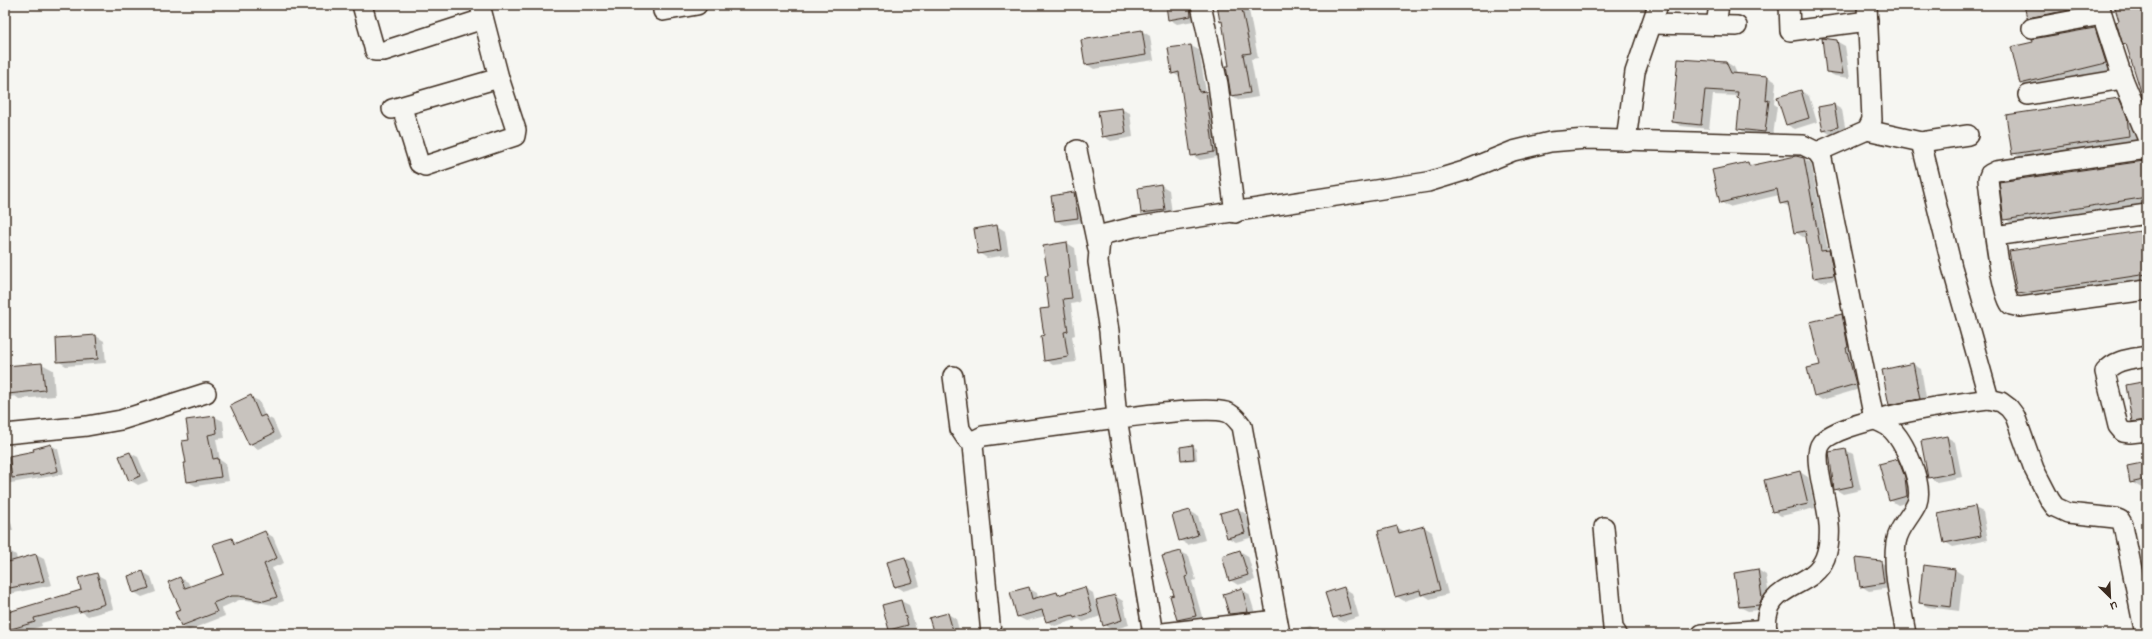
<svg xmlns="http://www.w3.org/2000/svg" width="2152" height="639" font-family="'Architects Daughter',sans-serif">
	<style>
		.shadow { fill: #0003 }
		.building { fill: #c8c3be; stroke: #3b2a1e }
		.lines { fill: none; stroke-linecap: round; stroke-linejoin: round }
		.minor-casing { stroke: #3b2a1e; stroke-width: 22 }
		.minor { stroke: #f6f6f2; stroke-width: 19 }
	</style>
	<rect width="100%" height="100%" fill="#f6f6f2"/>
	<filter id="ink" filterUnits="userSpaceOnUse"><feTurbulence type="fractalNoise" baseFrequency=".025" numOctaves="2"/><feDisplacementMap in="SourceGraphic" scale="8" xChannelSelector="R" yChannelSelector="G"/><feConvolveMatrix kernelMatrix="1 2 1 2 8 2 1 2 1" color-interpolation-filters="sRGB"/></filter>
	<g filter="url(#ink)">
		<g class="shadow">
			<path d="M 1167,5 L 1197,5 L 1199,20 L 1177,24 L 1169,19 Z"/>
			<path d="M 1218,5 L 1248,5 L 1258,58 L 1251,59 L 1258,97 L 1240,100 L 1232,96 L 1223,23 L 1221,21 Z"/>
			<path d="M 2025,5 L 2081,5 L 2083,13 L 2036,22 L 2028,18 Z"/>
			<path d="M 2095,29 L 2111,38 L 2122,72 L 2037,93 L 2021,83 Z"/>
			<path d="M 1142,31 L 1150,36 L 1154,60 L 1094,69 L 1086,64 Z"/>
			<path d="M 1836,41 L 1845,46 L 1850,78 L 1835,76 L 1827,72 Z"/>
			<path d="M 1191,46 L 1199,50 L 1206,92 L 1214,97 L 1222,156 L 1200,160 L 1192,155 L 1181,78 L 1173,73 L 1169,49 Z"/>
			<path d="M 1726,62 L 1734,67 L 1737,74 L 1768,77 L 1776,82 L 1774,104 L 1777,106 L 1773,136 L 1746,133 L 1738,128 L 1741,99 L 1738,96 L 1713,95 L 1709,129 L 1681,126 L 1673,122 Z"/>
			<path d="M 1801,91 L 1809,96 L 1817,122 L 1795,129 L 1787,125 L 1779,98 Z"/>
			<path d="M 2119,99 L 2135,109 L 2145,145 L 2029,162 L 2013,153 Z"/>
			<path d="M 1834,105 L 1842,110 L 1846,132 L 1832,135 L 1823,130 Z"/>
			<path d="M 1121,109 L 1130,113 L 1133,137 L 1111,141 L 1103,136 Z"/>
			<path d="M 1803,158 L 1811,163 L 1828,251 L 1837,256 L 1842,279 L 1822,282 L 1814,278 L 1807,236 L 1803,237 L 1795,232 L 1790,207 L 1781,203 L 1779,195 L 1729,207 L 1721,202 L 1748,163 L 1754,166 Z"/>
			<path d="M 2143,162 L 2147,164 L 2147,208 L 2021,229 L 2005,219 Z"/>
			<path d="M 1161,185 L 1169,190 L 1172,214 L 1150,217 L 1142,212 Z"/>
			<path d="M 1074,193 L 1082,198 L 1086,222 L 1064,225 L 1056,221 L 1052,197 Z"/>
			<path d="M 997,226 L 1005,231 L 1009,255 L 987,258 L 979,253 Z"/>
			<path d="M 2147,231 L 2147,285 L 2035,303 L 2019,293 Z"/>
			<path d="M 1067,243 L 1075,248 L 1078,272 L 1075,272 L 1080,302 L 1071,304 L 1075,335 L 1072,336 L 1076,362 L 1053,365 L 1045,360 L 1045,336 L 1050,309 L 1049,277 Z"/>
			<path d="M 1842,315 L 1850,320 L 1863,388 L 1822,400 L 1814,395 L 1821,365 Z"/>
			<path d="M 96,336 L 104,341 L 106,363 L 66,366 L 58,361 L 57,339 Z"/>
			<path d="M 42,364 L 53,370 L 55,396 L 19,399 L 15,396 L 5,398 L 6,367 Z"/>
			<path d="M 1913,364 L 1921,369 L 1927,403 L 1898,409 L 1890,404 Z"/>
			<path d="M 2147,382 L 2147,429 L 2133,421 Z"/>
			<path d="M 250,397 L 259,401 L 265,416 L 273,420 L 281,438 L 258,449 L 250,444 Z"/>
			<path d="M 215,417 L 223,421 L 225,438 L 216,439 L 220,460 L 226,464 L 229,481 L 196,486 L 188,482 L 190,441 Z"/>
			<path d="M 1947,437 L 1955,442 L 1962,477 L 1937,482 L 1929,477 Z"/>
			<path d="M 51,445 L 58,449 L 64,474 L 5,484 L 5,458 L 35,452 Z"/>
			<path d="M 1193,446 L 1196,449 L 1197,460 L 1186,461 L 1182,459 Z"/>
			<path d="M 1845,450 L 1853,454 L 1861,490 L 1843,494 L 1835,489 Z"/>
			<path d="M 130,453 L 138,457 L 148,481 L 138,485 L 130,480 L 120,457 Z"/>
			<path d="M 1898,460 L 1906,465 L 1915,500 L 1898,505 L 1890,500 Z"/>
			<path d="M 2147,463 L 2147,491 L 2131,482 Z"/>
			<path d="M 1800,472 L 1808,477 L 1815,508 L 1781,516 L 1773,511 Z"/>
			<path d="M 1975,508 L 1983,512 L 1988,540 L 1953,547 L 1945,542 Z"/>
			<path d="M 1238,509 L 1246,514 L 1253,537 L 1236,542 L 1228,538 Z"/>
			<path d="M 5,510 L 8,512 L 13,530 L 5,532 Z"/>
			<path d="M 1190,511 L 1198,516 L 1205,540 L 1188,545 L 1180,540 L 1173,516 Z"/>
			<path d="M 1397,527 L 1405,532 L 1424,527 L 1432,532 L 1448,594 L 1430,599 L 1424,595 L 1404,601 L 1396,596 Z"/>
			<path d="M 265,532 L 273,537 L 284,563 L 272,568 L 284,601 L 273,605 L 247,600 L 239,600 L 221,608 L 225,616 L 189,630 L 181,626 L 183,610 L 180,578 L 188,582 L 190,587 L 225,574 L 231,539 L 239,543 Z"/>
			<path d="M 5,550 L 8,550 L 16,555 L 17,560 L 36,555 L 44,559 L 52,585 L 5,595 Z"/>
			<path d="M 1240,551 L 1248,556 L 1255,580 L 1238,585 L 1230,580 Z"/>
			<path d="M 1181,552 L 1189,556 L 1196,580 L 1192,581 L 1203,620 L 1186,624 L 1178,620 L 1175,596 Z"/>
			<path d="M 905,558 L 913,562 L 920,586 L 903,591 L 895,586 L 888,562 Z"/>
			<path d="M 1880,562 L 1888,566 L 1891,588 L 1869,591 L 1861,586 Z"/>
			<path d="M 1923,567 L 1955,570 L 1963,575 L 1959,611 L 1928,607 L 1920,603 Z"/>
			<path d="M 1758,570 L 1766,575 L 1770,603 L 1768,609 L 1748,611 L 1740,607 Z"/>
			<path d="M 143,572 L 151,577 L 156,592 L 142,597 L 134,592 Z"/>
			<path d="M 96,574 L 105,579 L 113,609 L 88,616 L 82,612 L 41,623 L 42,626 L 16,634 L 8,629 L 5,614 L 83,590 Z"/>
			<path d="M 1028,588 L 1037,593 L 1038,598 L 1057,593 L 1061,595 L 1085,588 L 1093,593 L 1095,602 L 1115,596 L 1123,601 L 1129,625 L 1112,630 L 1104,625 L 1101,616 L 1083,622 L 1079,619 L 1055,626 L 1047,622 L 1045,616 L 1026,621 L 1018,617 Z"/>
			<path d="M 1344,588 L 1352,593 L 1359,617 L 1342,622 L 1334,617 Z"/>
			<path d="M 1241,589 L 1249,594 L 1256,616 L 1238,618 L 1230,614 Z"/>
			<path d="M 901,601 L 909,605 L 916,629 L 898,634 L 890,629 Z"/>
			<path d="M 948,614 L 956,619 L 960,634 L 935,634 Z"/>
			<path d="M 1310,627 L 1318,631 L 1319,634 L 1294,634 L 1293,632 Z"/>
			<path d="M 1839,629 L 1847,634 L 1799,634 Z"/>
		</g>
		<g class="building">
			<path d="M 1166,5 L 1190,5 L 1191,16 L 1168,20 Z"/>
			<path d="M 1217,5 L 1241,5 L 1251,53 L 1243,54 L 1250,93 L 1231,96 L 1226,66 L 1229,66 L 1222,21 L 1220,22 Z"/>
			<path d="M 2024,5 L 2075,5 L 2076,9 L 2027,18 Z"/>
			<path d="M 2114,5 L 2147,5 L 2147,101 L 2144,101 L 2126,44 L 2123,45 L 2116,22 L 2119,21 Z"/>
			<path d="M 2095,28 L 2106,63 L 2020,84 L 2011,47 L 2033,42 L 2032,39 Z"/>
			<path d="M 1142,30 L 1146,55 L 1085,65 L 1081,40 Z"/>
			<path d="M 1822,38 L 1837,40 L 1843,74 L 1826,72 Z"/>
			<path d="M 1191,45 L 1199,92 L 1206,91 L 1214,152 L 1191,156 L 1179,72 L 1172,74 L 1168,48 Z"/>
			<path d="M 1678,59 L 1726,62 L 1731,73 L 1768,76 L 1766,101 L 1769,100 L 1765,132 L 1737,129 L 1740,99 L 1737,98 L 1738,92 L 1705,90 L 1701,125 L 1672,122 Z"/>
			<path d="M 1801,90 L 1809,118 L 1786,125 L 1777,97 Z"/>
			<path d="M 2119,98 L 2127,116 L 2129,136 L 2012,154 L 2006,115 Z"/>
			<path d="M 1834,104 L 1838,127 L 1823,131 L 1818,107 Z"/>
			<path d="M 1122,108 L 1126,133 L 1102,137 L 1098,111 Z"/>
			<path d="M 1796,156 L 1804,158 L 1821,251 L 1829,250 L 1834,275 L 1813,278 L 1805,231 L 1794,233 L 1788,202 L 1780,204 L 1777,189 L 1720,203 L 1712,170 L 1748,162 L 1749,166 Z"/>
			<path d="M 2144,161 L 2147,197 L 2004,220 L 1999,182 Z"/>
			<path d="M 1161,184 L 1165,210 L 1141,213 L 1138,188 Z"/>
			<path d="M 1074,192 L 1078,218 L 1055,221 L 1051,196 Z"/>
			<path d="M 997,225 L 1001,250 L 978,254 L 974,229 Z"/>
			<path d="M 2147,230 L 2147,274 L 2018,294 L 2017,292 L 2009,251 Z"/>
			<path d="M 1067,242 L 1070,267 L 1068,268 L 1072,298 L 1063,299 L 1068,331 L 1064,332 L 1068,357 L 1044,361 L 1041,336 L 1044,335 L 1040,309 L 1049,308 L 1045,276 L 1048,276 L 1043,246 Z"/>
			<path d="M 1842,314 L 1848,347 L 1846,348 L 1856,384 L 1814,396 L 1807,368 L 1820,365 L 1810,322 Z"/>
			<path d="M 96,335 L 98,359 L 57,362 L 56,338 Z"/>
			<path d="M 42,363 L 45,390 L 8,394 L 5,366 Z"/>
			<path d="M 1913,363 L 1920,399 L 1889,405 L 1882,370 Z"/>
			<path d="M 2147,381 L 2147,420 L 2132,422 L 2126,385 Z"/>
			<path d="M 251,395 L 260,417 L 265,415 L 274,433 L 249,445 L 230,405 Z"/>
			<path d="M 215,416 L 217,433 L 208,435 L 213,459 L 218,458 L 221,477 L 187,482 L 184,463 L 186,463 L 182,441 L 189,440 L 186,420 Z"/>
			<path d="M 1947,436 L 1954,473 L 1928,478 L 1921,441 Z"/>
			<path d="M 51,444 L 58,471 L 40,475 L 39,474 L 12,478 L 9,456 L 34,451 L 33,449 Z"/>
			<path d="M 1193,445 L 1194,459 L 1181,460 L 1180,447 Z"/>
			<path d="M 1846,449 L 1853,486 L 1834,490 L 1829,452 Z"/>
			<path d="M 130,452 L 140,476 L 129,481 L 119,456 Z"/>
			<path d="M 1898,459 L 1905,477 L 1907,496 L 1889,501 L 1879,464 Z"/>
			<path d="M 2147,462 L 2147,479 L 2130,483 L 2127,466 Z"/>
			<path d="M 1800,471 L 1808,504 L 1772,512 L 1764,480 Z"/>
			<path d="M 1975,506 L 1981,536 L 1944,543 L 1938,514 Z"/>
			<path d="M 1238,508 L 1245,533 L 1227,538 L 1220,513 Z"/>
			<path d="M 1190,510 L 1198,535 L 1179,541 L 1172,515 Z"/>
			<path d="M 1397,526 L 1399,533 L 1424,526 L 1440,590 L 1421,595 L 1420,590 L 1395,597 L 1378,531 Z"/>
			<path d="M 265,531 L 277,558 L 264,564 L 277,597 L 264,601 L 239,596 L 231,596 L 213,603 L 217,612 L 181,626 L 175,612 L 181,610 L 168,582 L 180,577 L 185,588 L 224,574 L 213,544 L 232,538 L 234,544 Z"/>
			<path d="M 1240,550 L 1248,575 L 1229,581 L 1222,556 Z"/>
			<path d="M 1181,551 L 1188,576 L 1185,577 L 1196,616 L 1177,620 L 1170,596 L 1174,595 L 1162,556 Z"/>
			<path d="M 36,554 L 44,581 L 5,589 L 5,563 Z"/>
			<path d="M 905,557 L 913,582 L 894,587 L 887,562 Z"/>
			<path d="M 1856,558 L 1881,561 L 1884,583 L 1860,587 Z"/>
			<path d="M 1923,565 L 1955,569 L 1951,607 L 1919,603 Z"/>
			<path d="M 1758,569 L 1762,598 L 1759,605 L 1739,607 L 1734,573 Z"/>
			<path d="M 143,571 L 149,588 L 133,593 L 128,576 Z"/>
			<path d="M 97,573 L 105,604 L 79,612 L 78,607 L 34,618 L 35,622 L 8,630 L 5,613 L 81,590 L 78,578 Z"/>
			<path d="M 1029,587 L 1032,599 L 1057,592 L 1058,595 L 1085,587 L 1092,612 L 1074,618 L 1073,615 L 1046,622 L 1042,610 L 1017,617 L 1010,592 Z"/>
			<path d="M 1344,587 L 1351,613 L 1333,618 L 1325,593 Z"/>
			<path d="M 1242,588 L 1248,612 L 1229,614 L 1223,594 Z"/>
			<path d="M 1115,595 L 1122,620 L 1103,626 L 1096,600 Z"/>
			<path d="M 901,600 L 908,625 L 889,630 L 882,605 Z"/>
			<path d="M 948,613 L 954,634 L 934,634 L 929,618 Z"/>
		</g>
		<g class="lines">
			<g class="minor-casing">
				<g id="minor">
					<path d="M 362,5 L 375,51 L 384,51 L 483,19"/>
					<path d="M 1201,5 L 1218,84 L 1235,213"/>
					<path d="M 1789,5 L 1790,31 L 1868,21"/>
					<path d="M 2099,5 L 2123,79 L 2147,137"/>
					<path d="M 663,11 L 697,5"/>
					<path d="M 1652,24 L 1737,26"/>
					<path d="M 1716,25 L 1719,5"/>
					<path d="M 2032,28 L 2102,15"/>
					<path d="M 2028,95 L 2123,79"/>
					<path d="M 402,108 L 419,163 L 425,166 L 515,136 L 516,130 L 499,78 L 480,5"/>
					<path d="M 392,109 L 499,78"/>
					<path d="M 1867,130 L 1921,142 L 1968,135"/>
					<path d="M 1626,141 L 1635,72 L 1658,5"/>
					<path d="M 1921,142 L 1952,267 L 1989,399"/>
					<path d="M 2147,149 L 1996,171 L 1990,174 L 1988,179 C 1991,203 1999,290 2011,305 L 2020,307 L 2147,290"/>
					<path d="M 1077,150 L 1098,249"/>
					<path d="M 1817,152 L 1867,130 L 1872,120 L 1867,5"/>
					<path d="M 1995,236 L 2147,214"/>
					<path d="M 2147,356 C 2131,359 2116,359 2105,372 L 2118,426 L 2123,432 L 2130,433 L 2147,431"/>
					<path d="M 953,376 L 960,429 L 966,438 L 975,442"/>
					<path d="M 5,434 L 87,426 L 121,420 L 206,393"/>
					<path d="M 1604,527 L 1613,628 L 1617,634"/>
					<path d="M 991,634 L 973,445 L 977,439 L 983,436 L 1117,418 L 1109,331 L 1098,262 L 1100,240 L 1105,234 L 1134,227 L 1428,182 L 1464,171 L 1513,151 L 1550,142 L 1586,139 L 1803,145 L 1817,152 L 1822,159 L 1874,419 C 1879,422 1886,424 1890,428 C 1904,440 1924,484 1917,503 C 1911,517 1898,527 1896,543 C 1892,572 1901,605 1906,634"/>
					<path d="M 1153,634 L 1117,418 C 1142,416 1205,406 1226,412 C 1233,414 1237,420 1242,426 L 1280,634"/>
					<path d="M 1154,634 L 1277,620"/>
					<path d="M 1702,634 L 1767,629"/>
					<path d="M 1767,634 C 1760,580 1811,593 1825,558 C 1838,524 1818,489 1818,456 C 1818,453 1819,446 1821,444 C 1834,420 1960,403 1989,399 L 2001,402 L 2009,408 L 2015,416 L 2034,469 L 2050,500 L 2055,507 L 2068,513 L 2115,518 L 2120,520 L 2123,525 L 2145,634"/>
				</g>
			</g>
			<use href="#minor" class="minor"/>
		</g>
	</g>
	<rect width="2152" height="639" fill="none" stroke="#f6f6f2" stroke-width="20"/>
	<rect x="10" y="10" width="2132" height="619" fill="none" stroke="#3b2a1e" stroke-width="1.5" filter="url(#ink)"/>
	<g transform="translate(2110 597) rotate(156)" stroke="#f6f6f2" stroke-width="3" paint-order="stroke">
	<path d="M0-3L7 15L0 10L-7 15Z" fill="#3b2a1e"/>
	<text y="-6" font-size="11" font-weight="bold" text-anchor="middle" fill="#3b2a1e">U</text>
	</g>
</svg>
